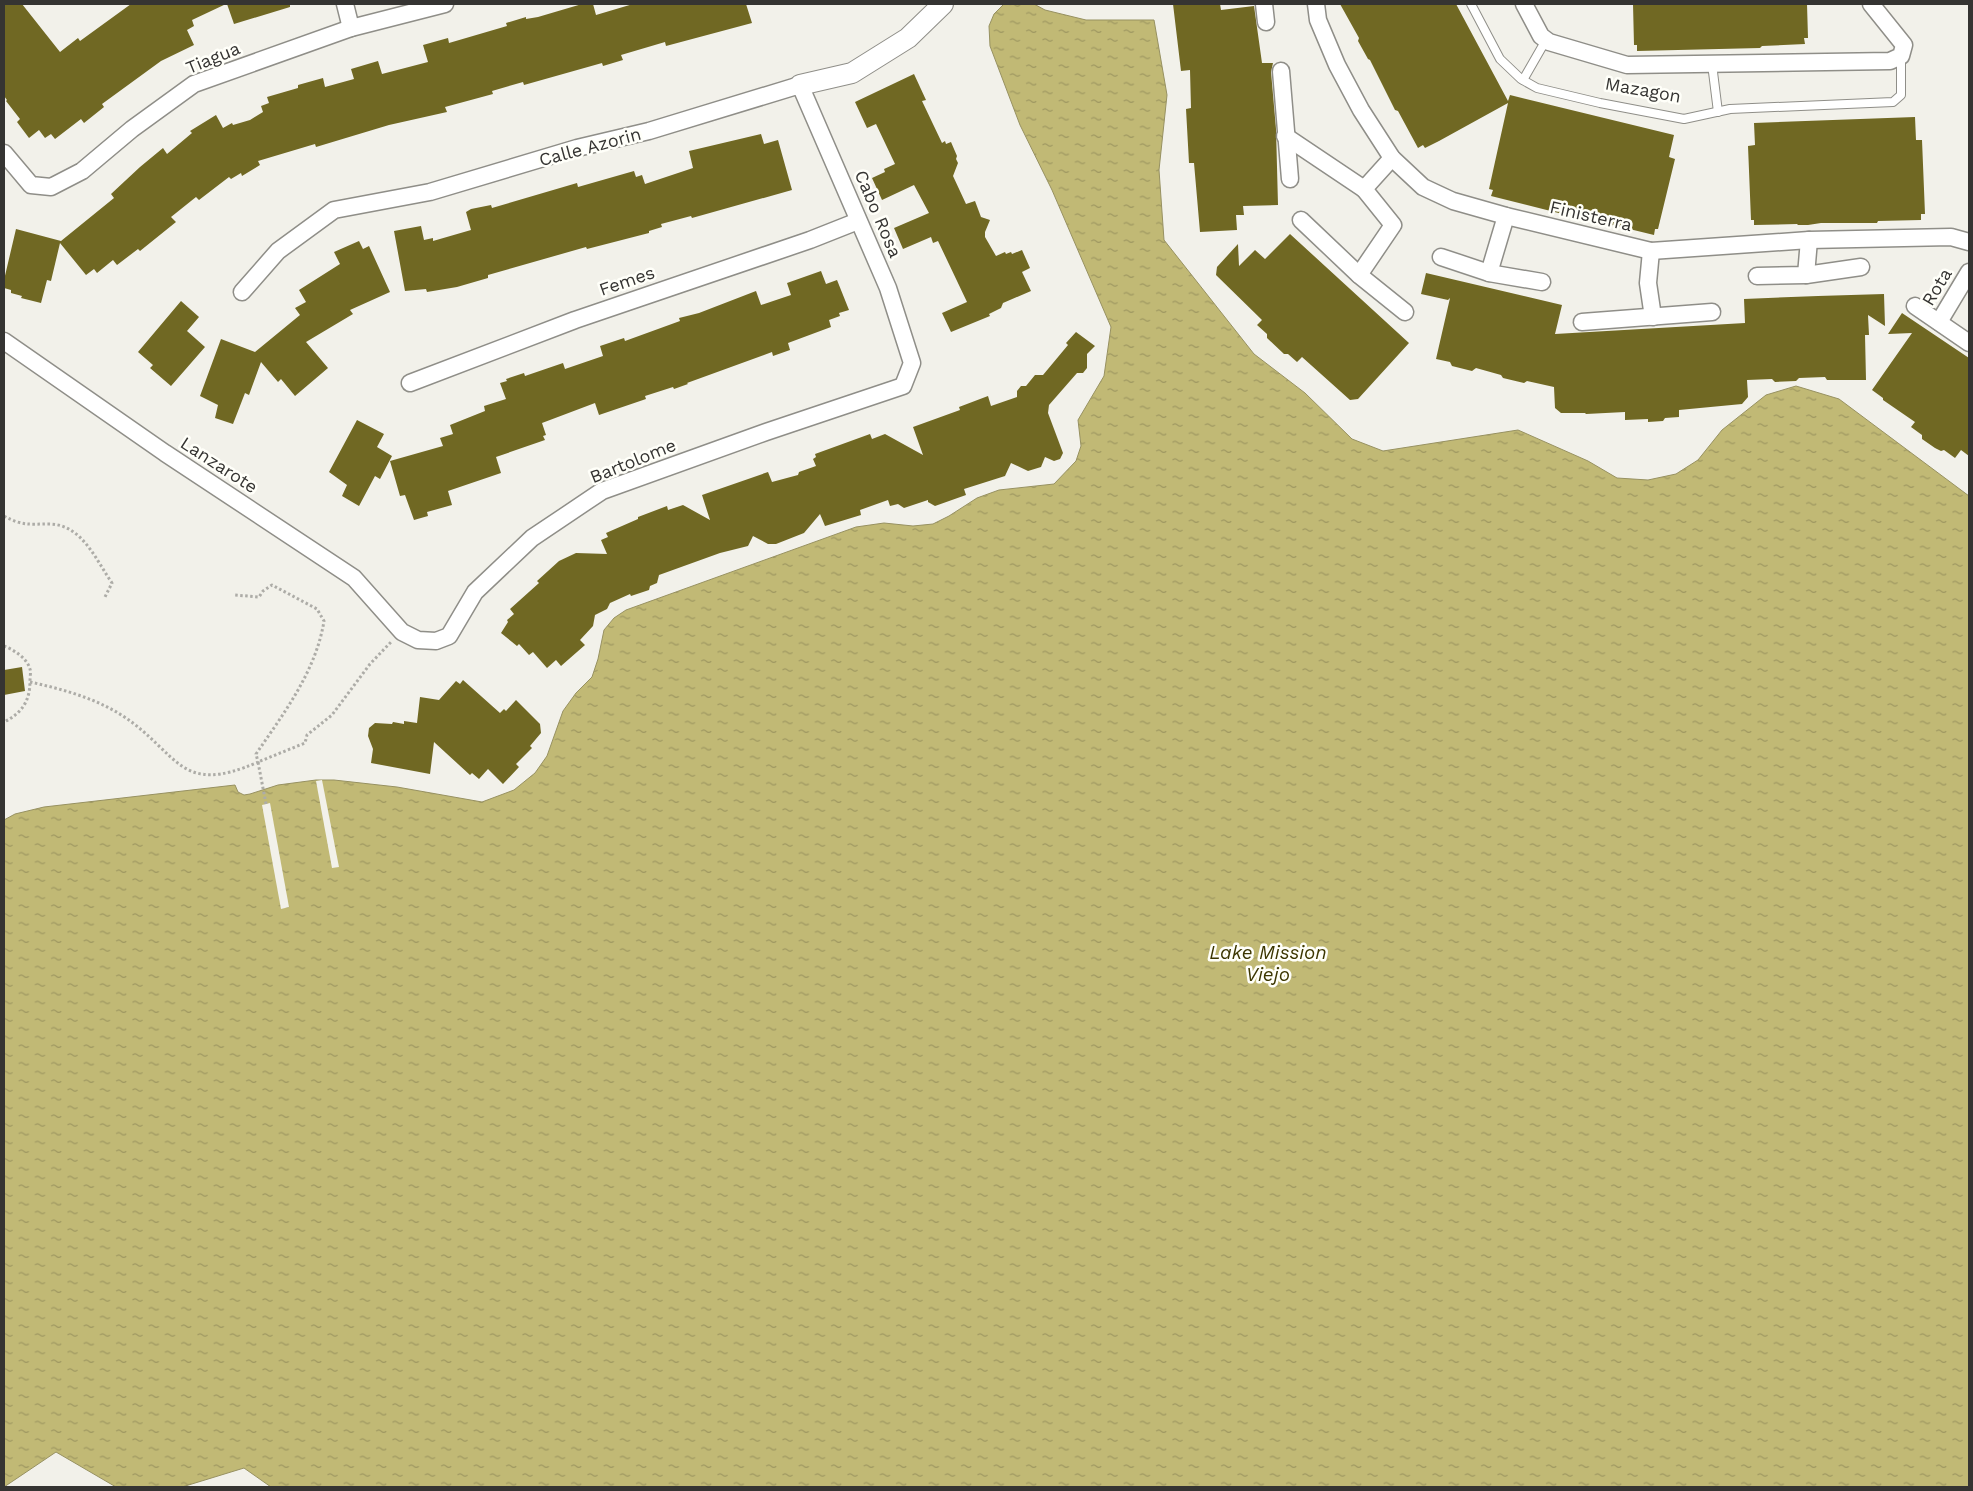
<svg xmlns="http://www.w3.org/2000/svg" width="1973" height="1491" font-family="'Work Sans',sans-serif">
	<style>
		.water { fill: url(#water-ripples); stroke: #979161 }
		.pier { fill: #f2f1ea }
		.building { fill: #706823 }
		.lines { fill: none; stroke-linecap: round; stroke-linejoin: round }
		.service-casing { stroke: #8f8e88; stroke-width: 10 }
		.minor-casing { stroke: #8f8e88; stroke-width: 19 }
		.tertiary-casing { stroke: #8f8e88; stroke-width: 22 }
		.path { stroke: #adaca7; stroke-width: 3; stroke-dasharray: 2.5 2.5; stroke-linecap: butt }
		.service { stroke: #fff; stroke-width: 8 }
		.minor { stroke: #fff; stroke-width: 16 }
		.tertiary { stroke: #fff; stroke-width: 20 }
		.labels { text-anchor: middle; stroke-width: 5; stroke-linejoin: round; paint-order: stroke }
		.street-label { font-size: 18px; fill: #353432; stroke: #fffff9 }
		.water-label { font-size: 19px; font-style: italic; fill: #3c3600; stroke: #fffff9 }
	</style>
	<defs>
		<pattern id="water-ripples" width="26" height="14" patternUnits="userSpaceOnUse" patternTransform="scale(1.25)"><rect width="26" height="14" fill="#c1b975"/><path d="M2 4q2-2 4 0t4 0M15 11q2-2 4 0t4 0" fill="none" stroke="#9e9761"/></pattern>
	</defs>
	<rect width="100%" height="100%" fill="#f2f1ea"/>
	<path class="water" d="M 1004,4 L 1034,4 L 1045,10 L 1086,20 L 1154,20 L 1167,95 L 1159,170 L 1164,240 L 1254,354 L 1305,393 L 1352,439 L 1383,451 L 1518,430 L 1588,461 L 1617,478 L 1648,480 L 1676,474 L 1698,460 L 1722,430 L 1766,395 L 1796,386 L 1839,399 L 1969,496 L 1969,1487 L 271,1487 L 244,1468 L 182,1487 L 116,1487 L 56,1452 L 4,1487 L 4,820 L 15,814 L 44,807 L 235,785 L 238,792 L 244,795 L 250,794 L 278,785 L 316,780 L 334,780 L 397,787 L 482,802 L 514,790 L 535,773 L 547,756 L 563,711 L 576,693 L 592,677 L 598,659 L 604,630 L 614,618 L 626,610 L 856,527 L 884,523 L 913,526 L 933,524 L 949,516 L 977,498 L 999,490 L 1054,484 L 1076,461 L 1081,446 L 1078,420 L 1104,376 L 1111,327 L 1052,190 L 1020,125 L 990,46 L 989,26 L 994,14 Z"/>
	<g class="pier">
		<path d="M 322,780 L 339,867 L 332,868 L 316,781 Z"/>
		<path d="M 270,803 L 289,907 L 281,909 L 262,805 Z"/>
	</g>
	<g class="building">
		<path d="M 4,4 L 22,4 L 60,52 L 78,38 L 80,41 L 131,4 L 226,4 L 192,20 L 194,26 L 187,30 L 194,45 L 161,61 L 102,104 L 104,107 L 84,123 L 81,119 L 55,139 L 51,134 L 45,138 L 39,130 L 29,138 L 17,122 L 20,119 L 6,101 L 7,100 L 4,96 Z"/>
		<path d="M 227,4 L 290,4 L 290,7 L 234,24 Z"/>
		<path d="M 582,4 L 593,4 L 596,15 L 633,4 L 746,4 L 752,23 L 666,46 L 665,42 L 621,55 L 623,60 L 603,66 L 602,63 L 524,85 L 523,82 L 492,91 L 493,94 L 445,107 L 447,112 L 389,125 L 316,147 L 315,144 L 258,161 L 260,165 L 242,176 L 241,173 L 231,179 L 229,177 L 199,200 L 196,197 L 171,217 L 176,222 L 140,251 L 138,249 L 117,265 L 113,260 L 97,273 L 94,269 L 86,275 L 60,243 L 51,281 L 47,280 L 41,303 L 21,298 L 22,296 L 11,293 L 11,290 L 4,288 L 4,280 L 16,229 L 61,241 L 114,198 L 111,194 L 140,167 L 163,148 L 167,154 L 192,133 L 190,131 L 216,115 L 223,128 L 232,123 L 233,125 L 250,120 L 263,112 L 261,106 L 269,103 L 267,97 L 298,88 L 298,85 L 323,78 L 325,87 L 354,79 L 351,69 L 378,61 L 382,74 L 428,62 L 423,45 L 448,38 L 449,43 L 507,26 L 506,23 L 526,17 L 526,19 L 538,17 Z"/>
		<path d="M 1173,4 L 1220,4 L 1221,10 L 1254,6 L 1262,63 L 1273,63 L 1271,72 L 1276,129 L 1278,205 L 1243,206 L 1244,215 L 1236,215 L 1237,230 L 1200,232 L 1194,163 L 1189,163 L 1186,109 L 1191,108 L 1190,70 L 1181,71 Z"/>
		<path d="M 1340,4 L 1456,4 L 1508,101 L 1510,95 L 1674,135 L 1669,157 L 1675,159 L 1658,229 L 1655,229 L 1654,235 L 1613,225 L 1610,226 L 1491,196 L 1493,190 L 1489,189 L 1508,103 L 1439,141 L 1425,148 L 1423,145 L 1418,148 L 1398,111 L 1395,110 L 1370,60 L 1368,59 L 1358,41 L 1359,38 Z"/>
		<path d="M 1633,4 L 1807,4 L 1808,38 L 1804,38 L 1805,44 L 1762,46 L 1760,48 L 1637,51 L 1637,45 L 1634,45 Z"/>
		<path d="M 914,74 L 926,100 L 922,101 L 942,143 L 945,141 L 946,144 L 951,142 L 957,156 L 956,159 L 958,163 L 953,176 L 966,204 L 975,201 L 981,217 L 990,220 L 985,232 L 985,237 L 996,256 L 1005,252 L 1006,254 L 1011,252 L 1012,254 L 1022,250 L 1030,268 L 1022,272 L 1031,291 L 1003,303 L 1001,308 L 989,314 L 990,316 L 951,332 L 942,313 L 967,302 L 938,241 L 933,243 L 931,237 L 903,249 L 894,228 L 929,213 L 914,185 L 882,200 L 872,178 L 885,172 L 884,169 L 895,164 L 876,124 L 867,128 L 855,102 Z"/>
		<path d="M 1915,117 L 1916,140 L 1922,140 L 1925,214 L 1921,214 L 1921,220 L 1878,221 L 1877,223 L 1821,223 L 1808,225 L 1798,225 L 1797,224 L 1754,225 L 1754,220 L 1751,220 L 1748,146 L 1755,145 L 1754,123 Z"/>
		<path d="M 761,134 L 764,144 L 778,140 L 792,190 L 692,218 L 691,216 L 661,224 L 662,227 L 649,231 L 649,233 L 587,249 L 586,247 L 488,275 L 488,278 L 457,287 L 427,292 L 426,289 L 405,291 L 394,231 L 421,226 L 424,240 L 433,238 L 433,241 L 471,230 L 466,212 L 471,209 L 491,205 L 492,208 L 577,183 L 578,187 L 634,171 L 636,177 L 642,175 L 645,184 L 693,168 L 689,151 Z"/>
		<path d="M 1290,234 L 1409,343 L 1358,399 L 1350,400 L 1302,357 L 1297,362 L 1288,354 L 1284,354 L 1267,338 L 1267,334 L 1257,325 L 1262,320 L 1216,275 L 1217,267 L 1238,244 L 1239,266 L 1255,250 L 1265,259 Z"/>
		<path d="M 359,241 L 363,249 L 369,246 L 390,292 L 350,310 L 353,314 L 306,342 L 328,368 L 295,396 L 281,379 L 278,382 L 261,362 L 249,395 L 245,393 L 233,424 L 215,418 L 218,405 L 200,396 L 221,339 L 255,352 L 300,315 L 295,308 L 306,302 L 299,290 L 340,264 L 334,252 Z"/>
		<path d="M 821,271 L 826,284 L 837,280 L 849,310 L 839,313 L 840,316 L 829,320 L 831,327 L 788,343 L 790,350 L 773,356 L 772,352 L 687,383 L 688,384 L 674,389 L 673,387 L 645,396 L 646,399 L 599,415 L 595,403 L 542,423 L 546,435 L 543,436 L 545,440 L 496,457 L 501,473 L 448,491 L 452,505 L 427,512 L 428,516 L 414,520 L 405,495 L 400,496 L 390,461 L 443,446 L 440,438 L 453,434 L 450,425 L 485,411 L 484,406 L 506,399 L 500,383 L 507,381 L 506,379 L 524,373 L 525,376 L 563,363 L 565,369 L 603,356 L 600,346 L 624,338 L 625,341 L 680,321 L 679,318 L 699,313 L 756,291 L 761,305 L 791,295 L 787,283 Z"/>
		<path d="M 1426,273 L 1562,305 L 1555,334 L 1745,323 L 1744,299 L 1818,296 L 1884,294 L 1885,326 L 1868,315 L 1869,335 L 1865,335 L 1866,380 L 1827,380 L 1825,377 L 1799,378 L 1796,381 L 1775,382 L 1772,379 L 1747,380 L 1748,397 L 1742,404 L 1679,410 L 1679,417 L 1665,418 L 1663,421 L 1648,422 L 1648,419 L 1625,420 L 1625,412 L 1586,414 L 1585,413 L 1561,413 L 1555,408 L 1554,387 L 1527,381 L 1524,383 L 1503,378 L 1501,375 L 1476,368 L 1472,371 L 1452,366 L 1450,362 L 1436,359 L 1450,298 L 1448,300 L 1421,294 Z"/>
		<path d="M 181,301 L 199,317 L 187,331 L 205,347 L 171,386 L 150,368 L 153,365 L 138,352 Z"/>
		<path d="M 1902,313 L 1969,358 L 1969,456 L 1961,450 L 1955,458 L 1944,450 L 1941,451 L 1935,448 L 1922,439 L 1922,435 L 1911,427 L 1915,422 L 1883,400 L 1883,398 L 1872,390 L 1912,333 L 1888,334 Z"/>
		<path d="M 1076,332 L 1095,346 L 1087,354 L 1087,368 L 1083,373 L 1077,373 L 1049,405 L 1048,413 L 1063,453 L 1060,459 L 1054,461 L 1045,457 L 1041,467 L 1028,471 L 1011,463 L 1005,476 L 964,489 L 966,495 L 935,506 L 928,502 L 928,500 L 904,508 L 898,504 L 890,506 L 888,500 L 860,510 L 861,515 L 825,526 L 820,514 L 804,533 L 776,544 L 768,544 L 753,536 L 748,546 L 720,553 L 659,575 L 657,583 L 650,586 L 649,590 L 631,596 L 630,594 L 610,603 L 607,609 L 595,615 L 593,626 L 580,640 L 585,645 L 561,666 L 556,660 L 547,668 L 533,652 L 529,655 L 519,644 L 517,646 L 501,633 L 508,622 L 507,620 L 514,614 L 510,609 L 539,583 L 537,581 L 559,561 L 576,553 L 607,554 L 601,540 L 608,537 L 606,533 L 638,519 L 638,517 L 667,506 L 668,510 L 683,505 L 710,520 L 702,495 L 768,472 L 772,482 L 798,475 L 799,472 L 816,466 L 813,459 L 816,457 L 815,454 L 870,434 L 872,439 L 885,434 L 923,455 L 913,427 L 960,410 L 959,407 L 988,396 L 991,406 L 1017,397 L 1017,391 L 1021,386 L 1026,386 L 1035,375 L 1043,375 L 1068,345 L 1066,343 Z"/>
		<path d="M 357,420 L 384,434 L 377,447 L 392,456 L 380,479 L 375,476 L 359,506 L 342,496 L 347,485 L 329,472 Z"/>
		<path d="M 22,667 L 25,691 L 4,695 L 4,670 Z"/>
		<path d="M 463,680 L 500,713 L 504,709 L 506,711 L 516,700 L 540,724 L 541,733 L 530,746 L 532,748 L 516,764 L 519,767 L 503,784 L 488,769 L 479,779 L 472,773 L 470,775 L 434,742 L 430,774 L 371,763 L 373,749 L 368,736 L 369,728 L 375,723 L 392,724 L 393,722 L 404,724 L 404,721 L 417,723 L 420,697 L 439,700 L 456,681 L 460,684 Z"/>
	</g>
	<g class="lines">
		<g class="service-casing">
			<g id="service">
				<path d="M 1471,4 L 1500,59 L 1521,79 L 1537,88 L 1600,103 L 1684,119 L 1730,109 L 1893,102 L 1901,95 L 1901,56"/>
				<path d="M 1712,64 L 1718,112"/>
				<path d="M 1523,80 L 1546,40"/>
			</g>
		</g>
		<g class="minor-casing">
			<g id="minor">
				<path d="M 345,4 L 351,28"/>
				<path d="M 1264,4 L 1266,22"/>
				<path d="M 1316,4 L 1318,20 L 1337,65 L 1361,110 L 1392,158 L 1423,187 L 1453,201 L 1506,216 L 1651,251 L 1809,240 L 1951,237 L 1969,242"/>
				<path d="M 1524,4 L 1541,36 L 1549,42 L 1627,65 L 1890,61 L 1901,56 L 1904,45 L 1871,4"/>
				<path d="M 1281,71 L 1290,179"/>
				<path d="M 1285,136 L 1364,189"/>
				<path d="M 4,153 L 31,185 L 51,187 L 82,171 L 132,129 L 194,84 L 351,28 L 445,4"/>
				<path d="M 1301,220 L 1359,275 L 1405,312"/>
				<path d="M 1651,251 L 1648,283 L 1653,317"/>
				<path d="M 1441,257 L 1489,273 L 1542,282"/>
				<path d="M 1489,273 L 1506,216"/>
				<path d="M 1359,275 L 1393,225 L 1364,189 L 1392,158"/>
				<path d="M 1806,275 L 1809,240"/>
				<path d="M 1757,276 L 1806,275 L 1861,267"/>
				<path d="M 1915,306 L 1969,343"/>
				<path d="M 1582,322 L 1712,312"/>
				<path d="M 1939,322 L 1969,272"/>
				<path d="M 4,341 L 165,453 L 354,578 L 402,632 L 418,640 L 436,641 L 449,636 L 475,592 L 532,538 L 602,491 L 766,432 L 903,386 L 912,363 L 888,288 L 800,85 L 649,131 L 577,148 L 430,192 L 334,210 L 278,251 L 242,292"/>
				<path d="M 410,383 L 575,320 L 810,240 L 858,221"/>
			</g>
		</g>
		<g class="tertiary-casing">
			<path id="tertiary" d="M 800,85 L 852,73 L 908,38 L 943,4"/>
		</g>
		<g class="path">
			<path d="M 4,516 C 22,526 29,524 49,524 C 82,524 96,560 112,583 L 105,597"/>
			<path d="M 4,646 C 14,650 27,658 30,669 C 31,672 30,678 30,681 C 30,701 22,713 4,722"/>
			<path d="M 30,682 C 62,689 95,698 123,716 C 179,753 179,797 258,762 L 256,754 C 284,713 316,671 324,621 L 317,609 L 272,585 L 263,591 L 259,597 L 235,595"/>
			<path d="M 266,804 L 258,762 L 305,743 L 307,735 L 332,715 L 370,664 L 391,642"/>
		</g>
		<use href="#service" class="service"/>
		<use href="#minor" class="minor"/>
		<use href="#tertiary" class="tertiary"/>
	</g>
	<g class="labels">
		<g class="street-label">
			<text transform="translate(213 58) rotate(-22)" y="6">Tiagua</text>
			<text transform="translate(1643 90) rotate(10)" y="6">Mazagon</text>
			<text transform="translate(590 147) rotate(-15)" y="6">Calle Azorin</text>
			<text transform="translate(878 214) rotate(67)" y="6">Cabo Rosa</text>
			<text transform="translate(1591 216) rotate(13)" y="6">Finisterra</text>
			<text transform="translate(627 281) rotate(-19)" y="6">Femes</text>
			<text transform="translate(1937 287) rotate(-59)" y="6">Rota</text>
			<text transform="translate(633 461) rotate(-22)" y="6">Bartolome</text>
			<text transform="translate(219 465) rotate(33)" y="6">Lanzarote</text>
		</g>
		<g class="water-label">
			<text x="1268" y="959">Lake Mission<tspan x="1268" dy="22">Viejo</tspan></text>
		</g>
	</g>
	<rect width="1973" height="1491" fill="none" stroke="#353432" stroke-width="10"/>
</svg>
